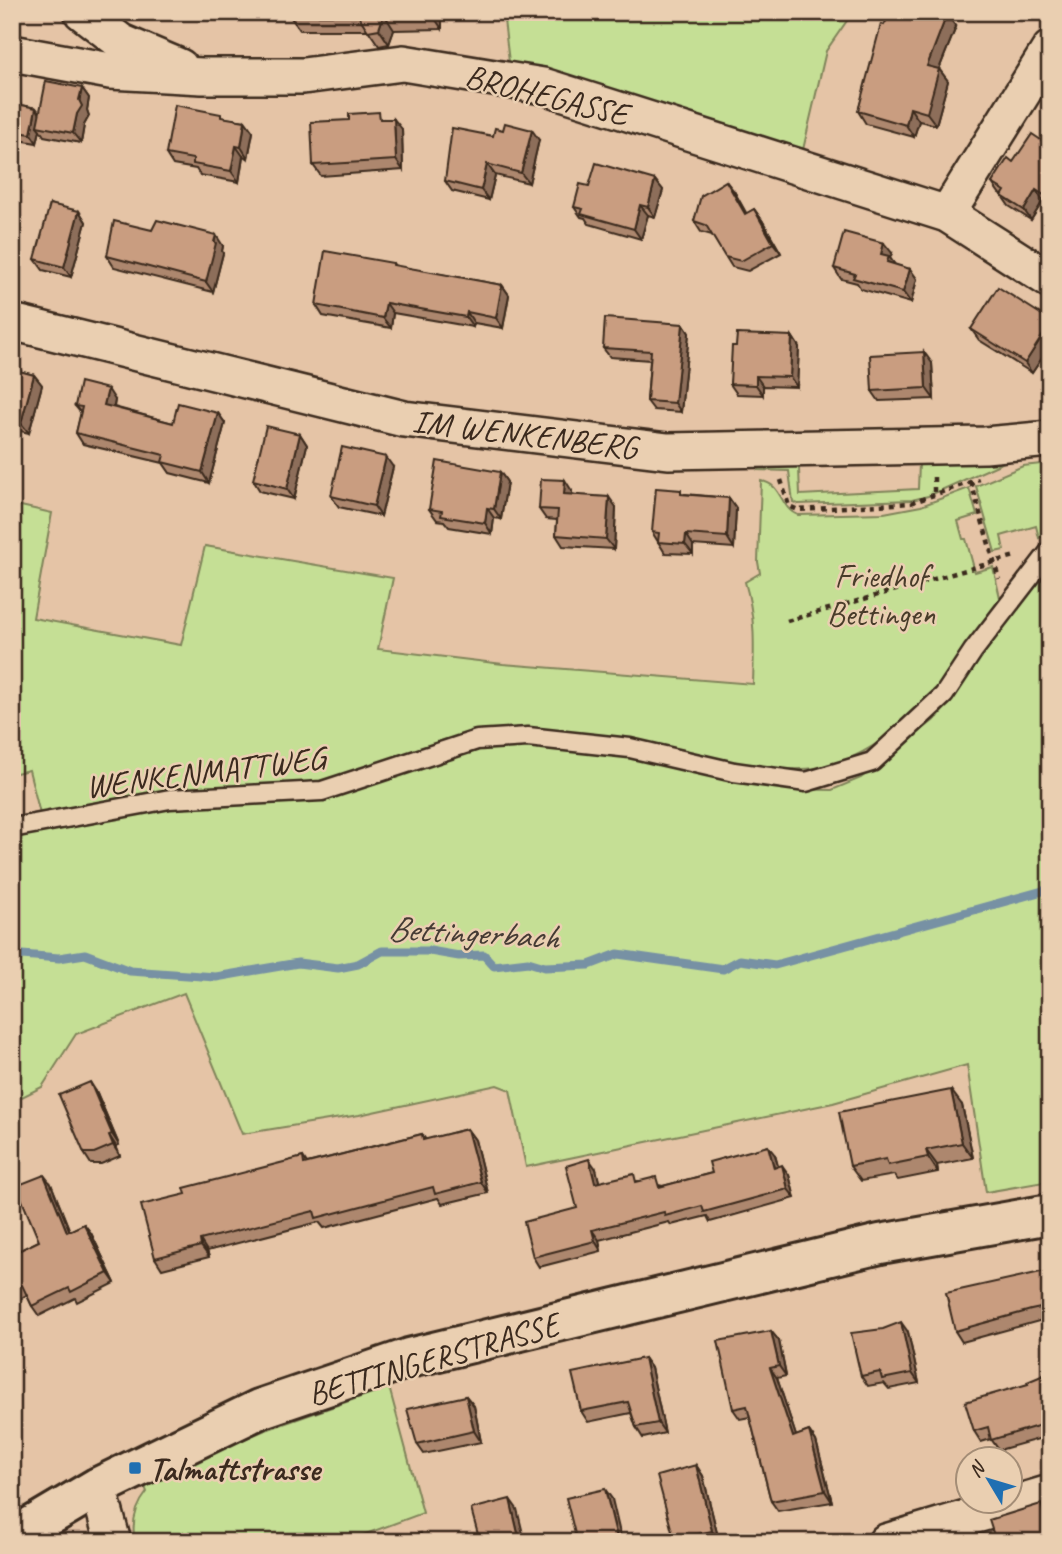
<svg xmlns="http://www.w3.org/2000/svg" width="1062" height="1554" font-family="Caveat,sans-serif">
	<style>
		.green { fill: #c5df95; stroke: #80845a; stroke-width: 2 }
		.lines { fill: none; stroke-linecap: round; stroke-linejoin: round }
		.stream { stroke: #7791a4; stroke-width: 9 }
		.service-casing { stroke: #3b2a1e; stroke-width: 23 }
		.minor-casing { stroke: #3b2a1e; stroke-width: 40 }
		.tertiary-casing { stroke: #3b2a1e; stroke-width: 44 }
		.path { stroke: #3b2a1e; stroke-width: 4.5; stroke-dasharray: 5 5; stroke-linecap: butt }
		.service { stroke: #eacfb1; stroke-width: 18 }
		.minor { stroke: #eacfb1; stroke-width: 35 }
		.tertiary { stroke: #eacfb1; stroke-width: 38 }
		.wall { fill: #ad876e; stroke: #3b2a1e; stroke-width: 2 }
		.shaded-wall { fill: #8d6e5a; stroke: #3b2a1e; stroke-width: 2 }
		.building { fill: #c99d80; stroke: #3b2a1e; stroke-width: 2 }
		.poi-dot { fill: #1f6fb2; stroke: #eacfb1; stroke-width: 2.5 }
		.labels { text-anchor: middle; stroke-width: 5; stroke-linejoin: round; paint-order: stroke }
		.street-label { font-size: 33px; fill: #3b2a1e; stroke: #eacfb1 }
		.park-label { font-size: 33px; fill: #493c2a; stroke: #eacfb1 }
		.poi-label { font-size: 33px; font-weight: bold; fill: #3b2a1e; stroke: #eacfb1; text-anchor: start }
		.water-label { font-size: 35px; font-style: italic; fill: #453b34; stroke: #eacfb1 }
	</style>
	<rect width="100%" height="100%" fill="#e5c4a6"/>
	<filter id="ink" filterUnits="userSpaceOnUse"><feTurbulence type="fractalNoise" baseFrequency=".0143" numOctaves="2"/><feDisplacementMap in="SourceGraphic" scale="14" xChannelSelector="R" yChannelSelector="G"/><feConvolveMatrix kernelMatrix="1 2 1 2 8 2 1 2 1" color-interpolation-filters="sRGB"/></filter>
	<g filter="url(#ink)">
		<g class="green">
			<path d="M 503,12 L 853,12 L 826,51 L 802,154 L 510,70 Z"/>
			<path d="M 1050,455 L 1004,462 L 928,496 L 912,500 L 798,504 L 793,502 L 789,471 L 758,470 L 762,463 L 796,464 L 799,468 L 800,495 L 918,489 L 919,463 Z"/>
			<path d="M 1050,463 L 1050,530 L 1046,535 L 1039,538 L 1036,526 L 1001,536 L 1004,550 L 995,552 L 976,486 L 1023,466 Z"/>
			<path d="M 761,481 C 783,484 779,508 798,515 L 884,513 L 921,506 L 969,488 L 977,515 L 958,521 L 963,539 L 966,539 L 975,572 L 993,567 L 1001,602 C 956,664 916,733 841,762 C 818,771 792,769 767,770 L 767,785 L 784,789 L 832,790 L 861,778 L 938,717 L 1050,560 L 1050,1181 L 986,1192 L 967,1065 L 833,1103 L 526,1167 L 510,1090 L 497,1085 L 359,1115 L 242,1134 L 184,993 L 76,1034 L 42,1087 L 12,1102 L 12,822 L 41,818 L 29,770 L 12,774 L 12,504 L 52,513 L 33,618 L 181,645 L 205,546 L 393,578 L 378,649 L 503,664 L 753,684 C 754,647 756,619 745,582 L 760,573 L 758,562 Z"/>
			<path d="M 389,1387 L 423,1513 L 344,1542 L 135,1542 C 131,1523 135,1507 147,1492 L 143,1481 L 263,1431 Z"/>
		</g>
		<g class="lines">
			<path class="stream" d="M 12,962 L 22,955 L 59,958 L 85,954 L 130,971 L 216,977 L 298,963 L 338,968 L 358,964 L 382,951 L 430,951 L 459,956 L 484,955 L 494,966 L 528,962 L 545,967 L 589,965 L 618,954 L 723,969 L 740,960 L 775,965 L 1050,889"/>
			<g class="service-casing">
				<path id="service" d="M 12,828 L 170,799 L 322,791 L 477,740 L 528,737 L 630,748 L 734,772 L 806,782 L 872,762 L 944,695 L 973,651 L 1050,551"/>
			</g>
			<g class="minor-casing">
				<g id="minor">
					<path d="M 82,12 L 121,42 L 180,67"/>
					<path d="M 12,53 L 110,71 L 202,76 L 303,76 L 403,63 L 543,86 L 947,214 L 1050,280"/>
					<path d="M 947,214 L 1050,49"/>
					<path d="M 12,322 L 404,419 L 668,451 L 985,445 L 1050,439"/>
					<path d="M 98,1487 L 113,1542"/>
					<path d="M 886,1542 L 1050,1493"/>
				</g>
			</g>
			<g class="tertiary-casing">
				<path id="tertiary" d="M 12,1538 L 98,1487 L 259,1409 L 409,1358 L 880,1244 L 1050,1214"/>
			</g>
			<g class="path">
				<path d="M 934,477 L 934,497"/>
				<path d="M 781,480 L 789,506 L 798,510 L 911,503 L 979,479"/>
				<path d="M 971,482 L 999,579"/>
				<path d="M 787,621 L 1015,556"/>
			</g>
			<use href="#service" class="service"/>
			<use href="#minor" class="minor"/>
			<use href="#tertiary" class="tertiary"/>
		</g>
		<g class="wall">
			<path d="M 442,12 L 442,29 L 394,30 L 389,44 L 379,46 L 368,30 L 300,30 L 289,15 Z"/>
			<path d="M 884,25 L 956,27 L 939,69 L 948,81 L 936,125 L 919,121 L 914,137 L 866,124 L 858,111 Z"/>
			<path d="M 82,88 L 89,98 L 87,110 L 89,116 L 84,125 L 81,143 L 44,136 L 40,130 L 37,143 L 12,139 L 12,103 L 36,108 L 40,113 Z"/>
			<path d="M 224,118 L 245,121 L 253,132 L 248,158 L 243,156 L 239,182 L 200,175 L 196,169 L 173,165 L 166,154 Z"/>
			<path d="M 384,119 L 402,129 L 403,170 L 321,176 L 313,165 Z"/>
			<path d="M 493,136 L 539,140 L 529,183 L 495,175 L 489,200 L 452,191 L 445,181 Z"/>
			<path d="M 1050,146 L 1050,205 L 1043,201 L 1031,220 L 1009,206 L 1002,196 L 1002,195 L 999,193 L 992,183 L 1013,162 Z"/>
			<path d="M 655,180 L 663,190 L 655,217 L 648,215 L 641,239 L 589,224 L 585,218 L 581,217 L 574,207 L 589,186 Z"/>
			<path d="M 734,191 L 746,214 L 754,209 L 762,220 L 781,253 L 748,271 L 732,267 L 712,235 L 701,232 L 694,221 Z"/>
			<path d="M 79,211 L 86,222 L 71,277 L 43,270 L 35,259 Z"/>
			<path d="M 152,230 L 223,246 L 222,251 L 223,253 L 213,292 L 114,267 L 107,256 Z"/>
			<path d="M 892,253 L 890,258 L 895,265 L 910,269 L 917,279 L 911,303 L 861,289 L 857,283 L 841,279 L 834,268 Z"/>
			<path d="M 393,263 L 395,266 L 502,285 L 509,295 L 503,328 L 474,323 L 473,327 L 393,313 L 391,328 L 323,316 L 316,305 Z"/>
			<path d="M 683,324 L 689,333 L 681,412 L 654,410 L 647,401 L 650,360 L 610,357 L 603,348 Z"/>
			<path d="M 1050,324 L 1050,346 L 1032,373 L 979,340 L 971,329 Z"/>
			<path d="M 792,336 L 799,347 L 797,387 L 763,386 L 763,395 L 737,394 L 730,384 L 736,346 Z"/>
			<path d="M 12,360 L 19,369 L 18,371 L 34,375 L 42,385 L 29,433 L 12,429 Z"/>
			<path d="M 932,363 L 934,399 L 879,401 L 872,391 Z"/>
			<path d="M 115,400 L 114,407 L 173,423 L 218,413 L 225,423 L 209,483 L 170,473 L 163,463 L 83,444 L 76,433 L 81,413 L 75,406 Z"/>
			<path d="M 300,434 L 307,445 L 294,499 L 260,491 L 253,480 Z"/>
			<path d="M 393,467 L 381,516 L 339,507 L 331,496 Z"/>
			<path d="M 500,472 L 507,482 L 501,519 L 494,518 L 492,534 L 449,527 L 444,521 L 437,520 L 429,509 Z"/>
			<path d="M 572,491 L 572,494 L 616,507 L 614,549 L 563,546 L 556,535 L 557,520 L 546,519 L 539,509 Z"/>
			<path d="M 685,494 L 729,498 L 736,508 L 734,548 L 693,545 L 693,554 L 665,553 L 652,532 Z"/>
			<path d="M 97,1093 L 119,1145 L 116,1146 L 120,1156 L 101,1164 L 91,1164 L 84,1153 Z"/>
			<path d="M 962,1105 L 973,1158 L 937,1165 L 938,1172 L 898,1180 L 894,1175 L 861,1181 L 850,1166 Z"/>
			<path d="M 467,1129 L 475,1140 L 488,1193 L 442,1204 L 438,1198 L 324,1228 L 319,1222 L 207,1251 L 209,1257 L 162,1269 L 155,1258 L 186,1194 L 303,1157 L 307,1163 L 422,1134 L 426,1140 Z"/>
			<path d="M 775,1155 L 778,1167 L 789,1175 L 795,1198 L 710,1222 L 707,1216 L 671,1225 L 669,1222 L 599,1240 L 601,1251 L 539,1267 L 533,1257 L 577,1208 L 596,1169 L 599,1182 L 640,1181 L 663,1186 L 712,1173 Z"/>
			<path d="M 51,1184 L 70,1231 L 84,1224 L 91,1233 L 115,1283 L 77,1302 L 75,1298 L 39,1316 L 32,1306 L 27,1295 L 12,1303 L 12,1254 L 39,1241 Z"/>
			<path d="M 1050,1270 L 1050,1318 L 962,1342 L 955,1331 Z"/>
			<path d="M 771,1331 L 779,1341 L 786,1376 L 777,1378 L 796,1436 L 809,1431 L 816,1441 L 832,1502 L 778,1511 L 771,1501 L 750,1417 L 740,1419 L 733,1409 Z"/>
			<path d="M 908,1332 L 919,1383 L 889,1389 L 884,1383 L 868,1386 L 861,1376 Z"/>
			<path d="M 644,1358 L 651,1368 L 665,1433 L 643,1438 L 636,1427 L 631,1413 L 588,1422 L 581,1411 Z"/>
			<path d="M 1050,1371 L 1050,1432 L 1048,1433 L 1049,1436 L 999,1450 L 991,1439 L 981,1442 L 974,1431 L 1028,1384 Z"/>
			<path d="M 466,1396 L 474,1406 L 481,1442 L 424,1454 L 417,1444 Z"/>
			<path d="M 696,1465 L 703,1476 L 719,1541 L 676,1542 L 674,1539 Z"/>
		</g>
		<g class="shaded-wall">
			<path d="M 432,12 L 442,12 L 442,29 L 432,14 Z"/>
			<path d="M 384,14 L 394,30 L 389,44 L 379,29 Z"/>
			<path d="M 947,14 L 956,27 L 939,69 L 948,81 L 936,125 L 927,113 L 927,66 Z"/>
			<path d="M 82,88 L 89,98 L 87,110 L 89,116 L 84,125 L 81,143 L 73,133 Z"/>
			<path d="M 36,108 L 42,117 L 37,126 L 40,130 L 37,143 L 31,134 Z"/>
			<path d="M 910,108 L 919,121 L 914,137 L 906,125 Z"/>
			<path d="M 394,119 L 402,129 L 403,170 L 396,160 Z"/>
			<path d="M 245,121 L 253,132 L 248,158 L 241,147 Z"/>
			<path d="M 532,130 L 539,140 L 529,183 L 521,173 Z"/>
			<path d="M 236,146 L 243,156 L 239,182 L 231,171 Z"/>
			<path d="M 487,164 L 495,175 L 489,200 L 481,190 Z"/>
			<path d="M 655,180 L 663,190 L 655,217 L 648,207 Z"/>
			<path d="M 726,181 L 734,191 L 753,225 L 745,214 Z"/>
			<path d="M 1036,190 L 1043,201 L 1031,220 L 1024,210 Z"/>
			<path d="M 640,205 L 648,215 L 641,239 L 634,229 Z"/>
			<path d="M 754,209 L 762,220 L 781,253 L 773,243 Z"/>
			<path d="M 79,211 L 86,222 L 71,277 L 64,267 Z"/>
			<path d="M 216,235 L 223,246 L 222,251 L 223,253 L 213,292 L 206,282 Z"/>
			<path d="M 884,243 L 892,253 L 890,258 L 896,266 L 887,262 L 881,254 Z"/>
			<path d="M 910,269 L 917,279 L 911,303 L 903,292 Z"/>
			<path d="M 502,285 L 509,295 L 503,328 L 496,318 Z"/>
			<path d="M 386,303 L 393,313 L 391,328 L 383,318 Z"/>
			<path d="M 467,312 L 474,323 L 473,327 L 466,317 Z"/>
			<path d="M 683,324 L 689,333 L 681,412 L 675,403 Z"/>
			<path d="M 1050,324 L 1050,346 L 1032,373 L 1025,363 Z"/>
			<path d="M 792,336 L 799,347 L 797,387 L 790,377 Z"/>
			<path d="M 924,352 L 932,363 L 934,399 L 926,388 Z"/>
			<path d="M 12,360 L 19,369 L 17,379 L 12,373 Z"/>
			<path d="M 34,375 L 42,385 L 29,433 L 21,423 Z"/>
			<path d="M 756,376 L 763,386 L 763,395 L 756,385 Z"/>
			<path d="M 108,389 L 115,400 L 112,415 L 104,405 Z"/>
			<path d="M 218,413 L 225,423 L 209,483 L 202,472 Z"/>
			<path d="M 300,434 L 307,445 L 294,499 L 287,489 Z"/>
			<path d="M 386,457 L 393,467 L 381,516 L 374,506 Z"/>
			<path d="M 500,472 L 507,482 L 501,519 L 494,509 Z"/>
			<path d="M 565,480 L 572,491 L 572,504 L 564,494 Z"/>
			<path d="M 609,497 L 616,507 L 614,549 L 606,539 Z"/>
			<path d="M 729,498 L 736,508 L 734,548 L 727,537 Z"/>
			<path d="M 487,508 L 494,518 L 492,534 L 485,523 Z"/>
			<path d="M 686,534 L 693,545 L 693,554 L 685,544 Z"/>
			<path d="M 90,1082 L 97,1093 L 119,1145 L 112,1134 Z"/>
			<path d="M 951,1090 L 962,1105 L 973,1158 L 962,1143 Z"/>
			<path d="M 467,1129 L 475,1140 L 488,1193 L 481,1182 Z"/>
			<path d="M 109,1135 L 116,1146 L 120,1156 L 113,1145 Z"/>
			<path d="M 768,1146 L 775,1155 L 781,1177 L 774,1168 Z"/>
			<path d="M 926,1150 L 937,1165 L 938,1172 L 928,1157 Z"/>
			<path d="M 589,1159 L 596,1169 L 602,1193 L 595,1183 Z"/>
			<path d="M 782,1165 L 789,1175 L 795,1198 L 788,1189 Z"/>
			<path d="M 44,1175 L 51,1184 L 74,1242 L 67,1232 Z"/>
			<path d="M 84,1224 L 91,1233 L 115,1283 L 108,1273 Z"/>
			<path d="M 592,1230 L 599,1240 L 601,1251 L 595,1241 Z"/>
			<path d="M 200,1240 L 207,1251 L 209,1257 L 201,1246 Z"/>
			<path d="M 901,1322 L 908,1332 L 919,1383 L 912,1373 Z"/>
			<path d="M 771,1331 L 779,1341 L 786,1376 L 779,1366 Z"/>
			<path d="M 644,1358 L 651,1368 L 665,1433 L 658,1423 Z"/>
			<path d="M 770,1368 L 777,1378 L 800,1448 L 793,1437 Z"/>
			<path d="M 466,1396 L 474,1406 L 481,1442 L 474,1431 Z"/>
			<path d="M 809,1431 L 816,1441 L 832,1502 L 825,1491 Z"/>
			<path d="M 696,1465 L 703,1476 L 719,1541 L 712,1531 Z"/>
			<path d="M 605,1489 L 612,1499 L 622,1542 L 618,1542 Z"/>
			<path d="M 510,1499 L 517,1509 L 525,1542 L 520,1542 Z"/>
			<path d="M 1041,1504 L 1048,1515 L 1050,1519 L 1050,1531 Z"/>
		</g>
		<g class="building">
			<path d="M 289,12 L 432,12 L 432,14 L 384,14 L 379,29 L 368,31 L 358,15 L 289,15 Z"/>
			<path d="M 891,12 L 944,12 L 947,14 L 927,66 L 939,69 L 927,113 L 910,108 L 906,125 L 858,111 L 881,24 L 884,25 Z"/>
			<path d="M 46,81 L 82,88 L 79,100 L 82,106 L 77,114 L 73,133 L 37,126 Z"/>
			<path d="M 12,103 L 36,108 L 31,134 L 12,131 Z"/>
			<path d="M 175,105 L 221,114 L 221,117 L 245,121 L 241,147 L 236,146 L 231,171 L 193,164 L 193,159 L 166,154 Z"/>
			<path d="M 379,112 L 380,119 L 394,119 L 396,160 L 313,165 L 311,122 L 349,120 L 349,114 Z"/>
			<path d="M 505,123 L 532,130 L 521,173 L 487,164 L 481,190 L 445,181 L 452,128 L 493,136 L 495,128 L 503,130 Z"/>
			<path d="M 1032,134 L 1050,146 L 1050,199 L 1036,190 L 1024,210 L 1002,196 L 1005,191 L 992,183 L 1008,158 L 1013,162 Z"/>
			<path d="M 596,163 L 655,180 L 648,207 L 640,205 L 634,229 L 581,214 L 583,209 L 574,207 L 580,184 L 589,186 Z"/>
			<path d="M 726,181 L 745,214 L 754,209 L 773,243 L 741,261 L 725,257 L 706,225 L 694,221 L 701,196 Z"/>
			<path d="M 50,204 L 79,211 L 64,267 L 35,259 Z"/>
			<path d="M 157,220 L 216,235 L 214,242 L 216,243 L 206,282 L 107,256 L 114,221 L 152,230 Z"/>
			<path d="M 844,232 L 884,243 L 881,254 L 889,256 L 887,262 L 910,269 L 903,292 L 853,278 L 855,274 L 834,268 Z"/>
			<path d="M 325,251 L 393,263 L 393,265 L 502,285 L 496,318 L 467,312 L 466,317 L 386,303 L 383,318 L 316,305 Z"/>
			<path d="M 998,287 L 1050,320 L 1050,324 L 1025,363 L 971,329 Z"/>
			<path d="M 605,318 L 683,324 L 675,403 L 647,401 L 651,351 L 603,348 Z"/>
			<path d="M 737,334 L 792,336 L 790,377 L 756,376 L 756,385 L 730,384 L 732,346 L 736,346 Z"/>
			<path d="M 924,352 L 926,388 L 872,391 L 870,355 Z"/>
			<path d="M 12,369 L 34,375 L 21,423 L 12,421 Z"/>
			<path d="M 80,382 L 108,389 L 104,405 L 173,423 L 178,403 L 218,413 L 202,472 L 162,462 L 164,455 L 76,433 L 82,407 L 75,406 Z"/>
			<path d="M 266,426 L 300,434 L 287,489 L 253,480 Z"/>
			<path d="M 342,447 L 386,457 L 374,506 L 331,496 Z"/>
			<path d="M 437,461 L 500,472 L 494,509 L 487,508 L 485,523 L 441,516 L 442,511 L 429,509 Z"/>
			<path d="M 541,479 L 565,480 L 564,494 L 609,497 L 606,539 L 556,535 L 558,510 L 539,509 Z"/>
			<path d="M 656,488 L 681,490 L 681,494 L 729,498 L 727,537 L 686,534 L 685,544 L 658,542 L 659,533 L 652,532 Z"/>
			<path d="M 90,1082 L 112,1134 L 109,1135 L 113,1145 L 94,1153 L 84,1153 L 59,1095 Z"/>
			<path d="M 951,1090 L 962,1143 L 926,1150 L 928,1157 L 888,1165 L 886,1159 L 850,1166 L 839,1112 Z"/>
			<path d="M 467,1129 L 481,1182 L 435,1194 L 433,1187 L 316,1218 L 314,1211 L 200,1240 L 201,1246 L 155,1258 L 141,1205 L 186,1194 L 184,1188 L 303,1157 L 304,1164 L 422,1134 L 423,1140 Z"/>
			<path d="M 768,1146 L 774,1168 L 782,1165 L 788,1189 L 704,1212 L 702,1206 L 665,1216 L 664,1212 L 592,1230 L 595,1241 L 533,1257 L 524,1222 L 577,1208 L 566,1166 L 589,1159 L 595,1183 L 634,1174 L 636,1182 L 656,1177 L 659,1187 L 712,1173 L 709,1162 Z"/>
			<path d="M 44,1175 L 67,1232 L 84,1224 L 108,1273 L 71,1292 L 69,1288 L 32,1306 L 22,1285 L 12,1290 L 12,1254 L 39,1241 L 16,1186 Z"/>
			<path d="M 1050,1270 L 1050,1306 L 1031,1310 L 955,1331 L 946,1293 Z"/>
			<path d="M 901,1322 L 912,1373 L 882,1379 L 880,1372 L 861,1376 L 851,1333 L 883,1329 Z"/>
			<path d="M 771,1331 L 779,1366 L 770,1368 L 793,1437 L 809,1431 L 825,1491 L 771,1501 L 747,1406 L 733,1409 L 718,1341 Z"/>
			<path d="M 644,1358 L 658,1423 L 636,1427 L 628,1402 L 581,1411 L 572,1373 Z"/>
			<path d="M 1050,1371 L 1050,1420 L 1041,1422 L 1041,1425 L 991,1440 L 988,1427 L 974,1431 L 965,1402 L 1028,1384 L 1027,1382 L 1044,1375 L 1044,1372 Z"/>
			<path d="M 466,1396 L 474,1431 L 417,1444 L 407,1409 Z"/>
			<path d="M 696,1465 L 712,1531 L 674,1539 L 657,1476 Z"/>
			<path d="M 605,1489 L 618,1542 L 577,1542 L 566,1498 Z"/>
			<path d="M 510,1499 L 520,1542 L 480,1542 L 471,1509 Z"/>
			<path d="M 1041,1504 L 1050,1531 L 1050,1542 L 996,1542 L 989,1520 Z"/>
			<path d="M 421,1533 L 423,1542 L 387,1542 Z"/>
		</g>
	</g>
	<rect class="poi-dot" x="128" y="1461" width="14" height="14" rx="3.5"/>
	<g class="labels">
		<g class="street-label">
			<text transform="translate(547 94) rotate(14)" y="12">BROHEGASSE</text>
			<text transform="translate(525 433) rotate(7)" y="12">IM WENKENBERG</text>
			<text transform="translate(205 771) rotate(-7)" y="12">WENKENMATTWEG</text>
			<text transform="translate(433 1358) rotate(-16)" y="12">BETTINGERSTRASSE</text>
		</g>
		<g class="park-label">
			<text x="881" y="587">Friedhof<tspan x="881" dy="38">Bettingen</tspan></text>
		</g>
		<g class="poi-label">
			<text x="149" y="1480">Talmattstrasse</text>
		</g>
		<g class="water-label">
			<text transform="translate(473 932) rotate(3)" y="12">Bettingerbach</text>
		</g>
	</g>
	<rect width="1062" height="1554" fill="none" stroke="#eacfb1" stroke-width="42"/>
	<rect x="21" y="21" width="1020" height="1512" fill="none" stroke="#3b2a1e" stroke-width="2.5" filter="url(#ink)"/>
	<g transform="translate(989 1480) rotate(308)"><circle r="33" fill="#eacfb1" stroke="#a48d76" stroke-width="2"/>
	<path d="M0-5L12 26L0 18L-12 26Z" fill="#1f6fb2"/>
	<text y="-10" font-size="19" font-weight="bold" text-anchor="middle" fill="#3b2a1e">N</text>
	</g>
</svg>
